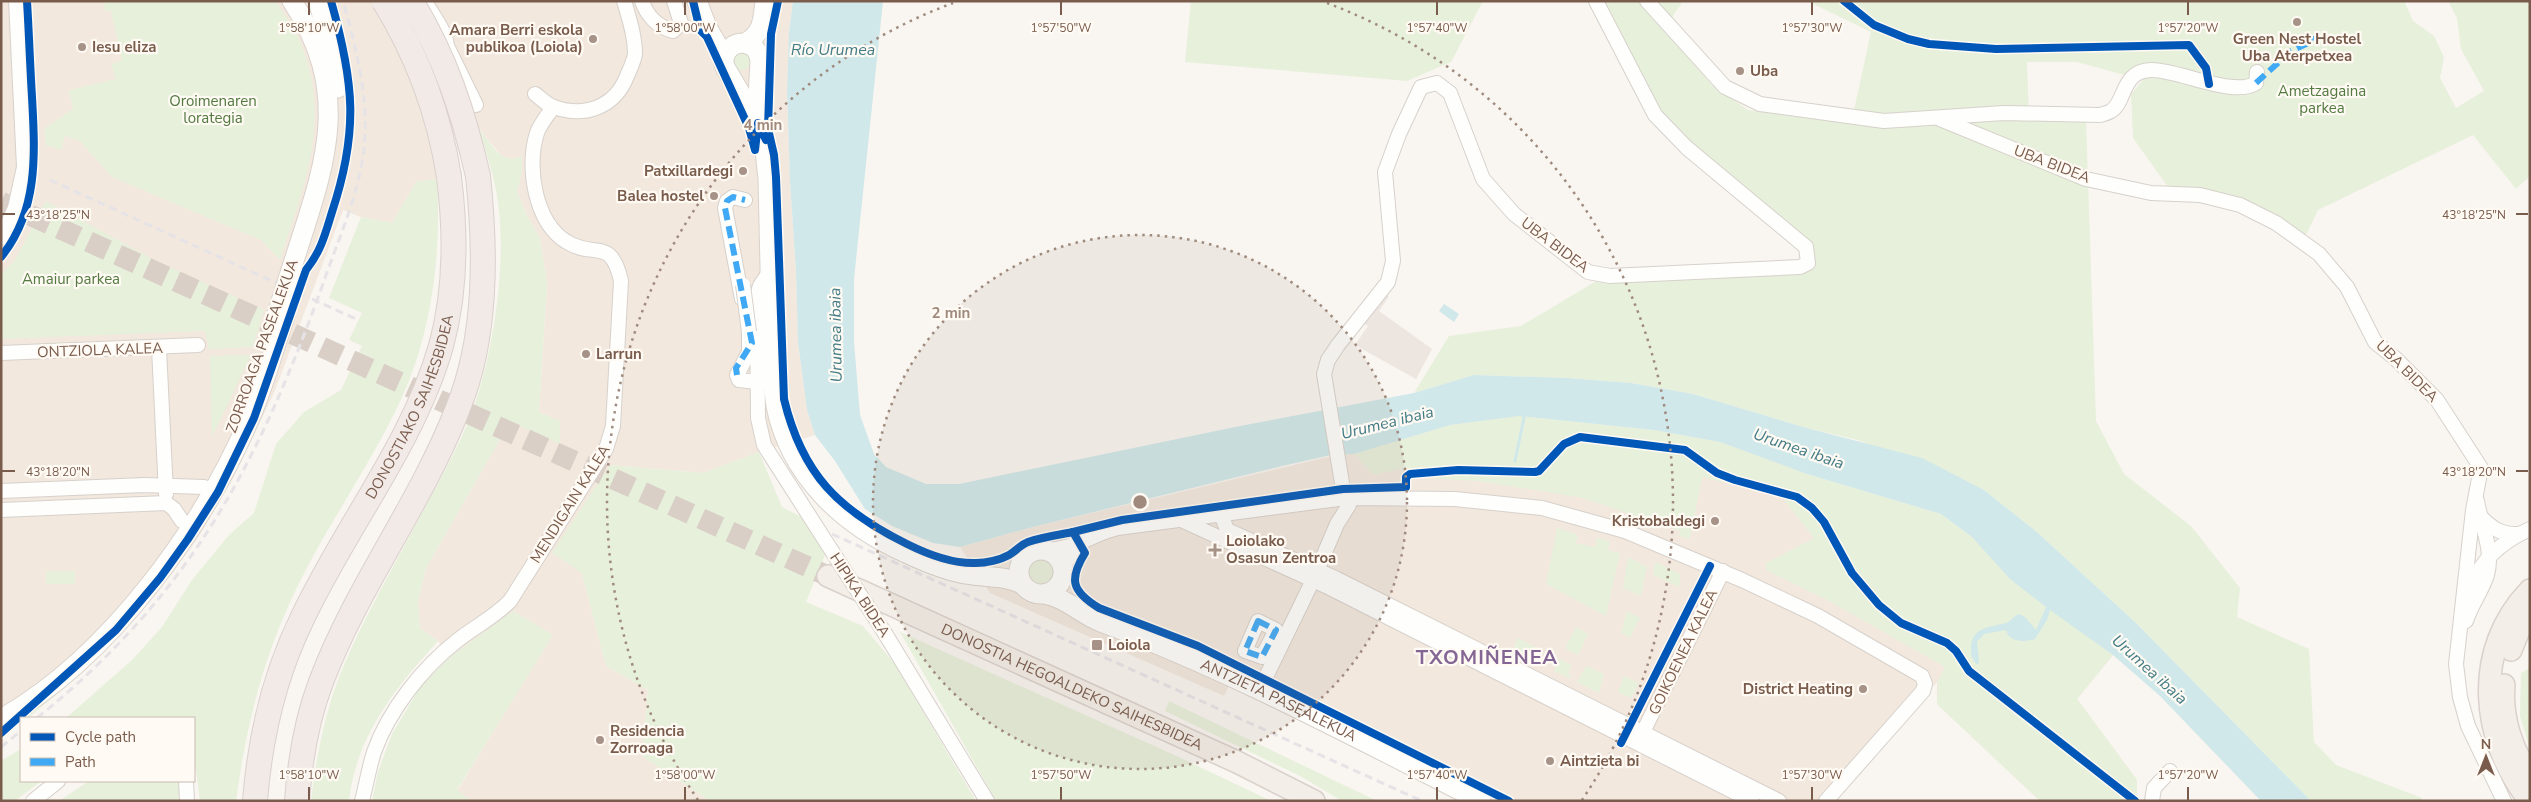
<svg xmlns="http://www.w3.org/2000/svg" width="2531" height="802" font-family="'Nunito Sans',sans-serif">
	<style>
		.residential { fill: #f2e8de }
		.industrial { fill: #ede5e0 }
		.green { fill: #e7f0db }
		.water { fill: #d0e8ea }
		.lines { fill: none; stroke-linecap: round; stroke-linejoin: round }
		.stream { stroke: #d0e8ea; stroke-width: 3 }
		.primary-tunnel { stroke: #d9cfc7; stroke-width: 21; stroke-dasharray: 21 11; stroke-linecap: butt }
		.street-casing { stroke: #d7d1cb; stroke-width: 16 }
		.secondary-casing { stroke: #d9d2cb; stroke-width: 21 }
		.primary-casing { stroke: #dad1cc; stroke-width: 24 }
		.highway-casing { stroke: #dad1cc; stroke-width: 26 }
		.street { stroke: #fefefd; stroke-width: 14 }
		.secondary { stroke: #fefefd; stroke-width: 19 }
		.primary { stroke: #f3eee8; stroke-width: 21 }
		.highway { stroke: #f2eae7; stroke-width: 24 }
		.rail { stroke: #e6e3e7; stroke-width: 3; stroke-dasharray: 8 5; stroke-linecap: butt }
		.street-bridge-casing { stroke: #d7d1cb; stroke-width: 16; stroke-linecap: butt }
		.secondary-bridge-casing { stroke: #d9d2cb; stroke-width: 21; stroke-linecap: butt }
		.highway-bridge-casing { stroke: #dad1cc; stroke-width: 26; stroke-linecap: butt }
		.street-bridge { stroke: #fefefd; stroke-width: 14 }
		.secondary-bridge { stroke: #fefefd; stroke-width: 19 }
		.highway-bridge { stroke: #f2eae7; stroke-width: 24 }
		.quiet { stroke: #3fa9f5; stroke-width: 6; stroke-dasharray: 12 6; stroke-linecap: butt }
		.cycleway-casing { stroke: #fffaf3; stroke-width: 11 }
		.cycleway { stroke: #0057b8; stroke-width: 8 }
		.ticks { fill: none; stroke: #7a5c4d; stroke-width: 2 }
		.ring { fill: none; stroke: #9f8a7d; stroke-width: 2.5; stroke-dasharray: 2.5 5 }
		.poi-dot { fill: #a69286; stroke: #fffaf3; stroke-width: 2 }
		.labels { text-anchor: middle; stroke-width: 4.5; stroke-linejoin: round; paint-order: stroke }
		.poi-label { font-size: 15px; font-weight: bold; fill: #7a5c4d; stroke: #fffaf3; text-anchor: start }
		.park-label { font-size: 15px; fill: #537a41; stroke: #fffaf3 }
		.street-label { font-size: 15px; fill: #7a5c4d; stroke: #fffaf3 }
		.water-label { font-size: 16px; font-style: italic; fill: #437c86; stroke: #fffaf3 }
		.district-label { font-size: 20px; font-weight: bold; letter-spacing: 1px; fill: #846695; stroke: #fffaf3 }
		.ticks-label { font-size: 12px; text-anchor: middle; fill: #7a5c4d; stroke: #fffaf3; stroke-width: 4.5; stroke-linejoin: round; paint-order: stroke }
		.centre { fill: #9f8a7d; stroke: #fffaf3; stroke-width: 2.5 }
		.ring-label { font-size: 15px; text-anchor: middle; font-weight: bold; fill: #9f8a7d; stroke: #fffaf3; stroke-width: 4.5; stroke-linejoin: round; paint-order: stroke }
	</style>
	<rect width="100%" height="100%" fill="#f9f5f0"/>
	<g class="residential">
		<path d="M 1,1 L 793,1 L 789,32 L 787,91 L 790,181 L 796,271 L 798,342 L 807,410 L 815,435 L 759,452 L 703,473 L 610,465 L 582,573 L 606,666 L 648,690 L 643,756 L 710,801 L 471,801 L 457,791 L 552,635 L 513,612 L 450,657 L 438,641 L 420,628 L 418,602 L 426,568 L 510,422 L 560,443 L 560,421 L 539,412 L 547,284 L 540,238 L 527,216 L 517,192 L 522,172 L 522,156 L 513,160 L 504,159 L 480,130 L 430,123 L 437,179 L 416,182 L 392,223 L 361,217 L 343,210 L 274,393 L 233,478 L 196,541 L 147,601 L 92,660 L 1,736 Z"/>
		<path d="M 1519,416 L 1739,448 L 1972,537 L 2041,603 L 2113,655 L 2077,699 L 2137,780 L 2137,801 L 2040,801 L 1937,704 L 1937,682 L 1836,801 L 1500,801 L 1235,673 L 1224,696 L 990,593 L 960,547 L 1033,527 L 1404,439 L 1450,425 Z"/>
	</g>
	<path class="industrial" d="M 1382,293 L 1389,296 L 1379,311 L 1432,349 L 1416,379 L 1355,345 L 1368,326 L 1361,321 Z"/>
	<g class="green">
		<path d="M 104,1 L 276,1 C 283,13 292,25 298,37 C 334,116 304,185 280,260 L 261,240 L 112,177 L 80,141 L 65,136 L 61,150 L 46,145 L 44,129 L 73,109 L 69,90 L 116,79 L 111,64 L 122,61 L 111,11 L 105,11 Z"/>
		<path d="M 1191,1 L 1483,1 L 1451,62 L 1407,81 L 1185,62 Z"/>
		<path d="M 1602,1 L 1683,1 L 1664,29 L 1712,85 L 1748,110 L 1851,124 L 1871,32 L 1807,1 L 2404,1 L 2413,21 L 2434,36 L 2444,57 L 2440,78 L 2456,108 L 2484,91 L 2461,49 L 2457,18 L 2448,1 L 2530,1 L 2530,176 L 2516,189 L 2473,135 L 2318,210 L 2304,239 L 2210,191 L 2168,187 L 2133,138 L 2131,94 L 2143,80 L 2077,62 L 2027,62 L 2029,117 L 2086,120 L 2096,421 L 2124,474 L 2191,526 L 2240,588 L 2237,617 L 2309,649 L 2314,742 L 2336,765 L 2422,798 L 2421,801 L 2311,801 L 2136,623 L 2038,533 L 1984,490 L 1858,440 L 1803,427 L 1693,394 L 1631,383 L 1568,378 L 1474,375 L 1414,393 L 1449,336 L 1521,326 L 1598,280 L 1631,282 L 1797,274 L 1815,264 L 1812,242 L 1712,163 L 1659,111 L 1604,2 Z"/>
		<circle cx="742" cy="61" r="9"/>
		<path d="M 480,130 C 493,145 501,166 522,156 L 522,172 L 517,192 L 527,216 L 540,238 L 547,284 L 539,412 L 560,421 L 560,444 L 510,422 L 426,568 L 418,602 L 420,628 L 438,641 C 396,687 356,736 349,801 L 311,801 C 315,765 322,728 333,694 C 354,633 394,567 423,511 C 444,472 467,433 479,391 C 497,331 508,247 495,185 C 491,167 485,149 480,130 Z"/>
		<path d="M 437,179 C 442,255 431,340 397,408 C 364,476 318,538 288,607 C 260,669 245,734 236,801 L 200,801 L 194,755 L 194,718 L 66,718 L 132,660 L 162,627 L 192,580 L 229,535 L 254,513 L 276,444 L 304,412 L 341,390 L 362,346 L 349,340 L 362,313 L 329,298 L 361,217 L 392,223 L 416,182 Z"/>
		<path d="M 46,201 L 156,261 L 264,310 L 253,347 L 209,349 L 205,331 L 1,339 L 1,274 L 15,260 Z"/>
		<path d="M 251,355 L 212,437 L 210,356 Z"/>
		<path d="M 1519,416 L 1654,430 L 1720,442 L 1807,474 L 1941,514 L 1972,537 L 2010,579 L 2113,655 L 2077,699 L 2137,780 L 2137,801 L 2040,801 L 1937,704 L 1938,681 L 1945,667 L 1831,602 L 1766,570 L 1766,563 L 1814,538 L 1781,496 L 1702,477 L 1690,539 L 1679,536 L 1680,531 L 1583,498 L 1479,481 L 1409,477 L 1408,467 L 1374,475 L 1354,454 L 1450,425 Z"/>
		<path d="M 759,452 L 782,507 L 803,518 L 825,555 L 806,602 L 863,626 L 894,663 L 976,801 L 710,801 L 642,756 L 648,690 L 606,666 L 582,573 L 552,553 L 610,465 L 703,473 Z"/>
		<path d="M 1557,528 L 1576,534 L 1578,538 L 1575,543 L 1595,547 L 1597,538 L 1610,541 L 1608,550 L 1620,553 L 1606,616 L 1546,584 Z"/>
		<path d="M 1628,557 L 1647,567 L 1641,596 L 1623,588 Z"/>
		<circle cx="1041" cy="573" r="15"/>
		<path d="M 1655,562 L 1681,574 L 1679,587 L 1653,575 Z"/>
		<rect x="46" y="571" width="29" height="13"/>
		<path d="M 513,611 L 553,635 L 457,790 L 471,801 L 372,801 L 378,772 L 392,734 L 422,684 L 450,657 Z"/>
		<path d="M 1627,611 L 1640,618 L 1630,638 L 1621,633 Z"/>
		<path d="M 1576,627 L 1588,634 L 1578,655 L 1565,648 Z"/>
		<path d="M 900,632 L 1181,758 L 1271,801 L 996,801 Z"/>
		<path d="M 1518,638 L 1535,647 L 1529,658 L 1513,649 Z"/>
		<path d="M 1559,659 L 1572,665 L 1568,673 L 1571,675 L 1569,678 L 1554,671 Z"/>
		<path d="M 1586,666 L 1604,674 L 1599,693 L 1577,682 Z"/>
		<path d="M 2530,668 L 2530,749 L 2520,716 L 2521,673 Z"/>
		<path d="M 79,673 L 80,675 L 28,718 L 23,718 Z"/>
		<path d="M 1624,676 L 1639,683 L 1631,698 L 1618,692 Z"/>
		<path d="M 1169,701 L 1377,801 L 1342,801 L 1300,776 L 1165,711 Z"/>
		<path d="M 21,749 L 21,781 L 41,781 L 15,801 L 1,801 L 1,761 Z"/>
		<path d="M 89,781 L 179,781 L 180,801 L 59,801 Z"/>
	</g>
	<g class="water">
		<path d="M 793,1 L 883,1 L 854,279 L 854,342 L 860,415 L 874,454 L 886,467 L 926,484 L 959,484 L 1240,426 L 1414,393 L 1474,375 L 1568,378 L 1631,383 L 1693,394 L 1803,427 L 1922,458 L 1984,490 L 2038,533 L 2136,623 L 2311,801 L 2261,801 L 2160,696 L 2113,655 L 2050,610 L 2047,620 L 2035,639 C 2025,642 2009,643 2006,630 L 1984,634 L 1977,642 L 1979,661 L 1977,665 C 1971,657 1971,656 1971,647 C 1972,627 1990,627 2006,623 C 2012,621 2013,616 2019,614 L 2025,617 L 2036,630 L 2046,607 L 2010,579 L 1972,537 L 1941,514 L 1807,474 L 1720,442 L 1654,430 L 1519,416 L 1450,425 L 1354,454 L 1331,455 L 1282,466 L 1033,527 L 960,547 L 933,543 L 892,526 L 865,509 L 835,461 L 815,435 L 807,410 L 798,342 L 796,271 L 790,181 L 787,91 L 789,32 Z"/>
		<path d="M 1444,304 L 1459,314 L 1454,322 L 1439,311 Z"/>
	</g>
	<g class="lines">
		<path class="stream" d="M 1515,461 L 1525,413"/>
		<path class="primary-tunnel" d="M 1,202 L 828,576"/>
		<g class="street-casing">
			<g id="street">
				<path d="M 642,1 C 647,16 658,27 673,31 L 681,23 L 674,1"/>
				<path d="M 1647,1 L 1725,87 L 1760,104 L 1884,121 L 2004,113 L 2100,115 C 2103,114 2108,113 2111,111 C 2126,102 2121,71 2151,70 C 2177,69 2234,98 2256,83 L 2257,72"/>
				<path d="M 425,2 C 434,17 451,37 446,54"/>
				<path d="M 448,48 L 476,105"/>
				<path d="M 535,94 C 541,98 547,105 554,107 C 585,118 615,107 627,76 C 630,69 634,61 635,54 C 635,36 629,18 624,1"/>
				<path d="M 1940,119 L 2086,179 L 2151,193 L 2200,195 L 2240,205 L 2276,223 L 2319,254 L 2347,287 L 2375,342 L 2396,359 L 2437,400 L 2481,468 L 2473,510 L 2456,664 L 2460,697 L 2468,726 L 2504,801"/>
				<path d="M 1,238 L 15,208 L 24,167 L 16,1"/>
				<path d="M 770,271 L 760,286 L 757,295 L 758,418 L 764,445 L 837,559"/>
				<path d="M 742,299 L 725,208 L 727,201 L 733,197 L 745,200"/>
				<path d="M 749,335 L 749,352 L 737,375 L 739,380 L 757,382"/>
				<path d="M 159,348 L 166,494"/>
				<path d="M 1,353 L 198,345"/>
				<path d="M 1,491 L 145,485 L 204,487"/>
				<path d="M 1,510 L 166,503 L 174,509 L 182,521"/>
				<path d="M 1221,514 L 1227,530 L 1335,578 L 1779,801"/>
				<path d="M 2481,517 C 2492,529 2503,535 2519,534"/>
				<path d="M 1181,520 L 1330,588 L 1752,801"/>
				<path d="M 1045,550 C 1076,549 1090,535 1118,528 L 1346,498 L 1455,499 L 1542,508 L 1625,531 L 1742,580 L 1818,616 L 1922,676 L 1925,684 L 1923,691 L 1826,801"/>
				<path d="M 1063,567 L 1076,546"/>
				<path d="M 2468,590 C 2480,562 2502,541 2530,529"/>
				<path d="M 1258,621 L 1276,630 L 1262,657 L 1245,651 Z"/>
				<path d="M 2466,621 C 2471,605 2482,591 2487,575 C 2494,550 2481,525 2477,501"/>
				<path d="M 886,635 L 987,801"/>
				<path d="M 1259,691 L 1313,580 L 1337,524 L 1349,505 L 1343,489 L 1324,374 L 1328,360 L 1338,345 L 1388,282 L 1393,261 L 1385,172 L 1399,134 L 1421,87 L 1437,83 L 1450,93 L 1483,179 L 1514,214 L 1588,272 L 1610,276 L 1800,267 L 1808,263 L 1806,247 L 1687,148 L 1655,115 L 1596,1"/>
				<path d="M 1643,732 L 1723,571"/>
				<path d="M 186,781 L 187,801"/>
				<path d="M 33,801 L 58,781"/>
				<path d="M 362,801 C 366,785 369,768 374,752 C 389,710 423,667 458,640 C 477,625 492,619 510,601 L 606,449 L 613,426 L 621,281 C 611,236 594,259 567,242 C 535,223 526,167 537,133 C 540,124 548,115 553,107"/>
				<path d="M 2152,801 L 2154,788 L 2170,771"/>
			</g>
		</g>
		<g class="secondary-casing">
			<g id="secondary">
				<path d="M 318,1 L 334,57 L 338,88"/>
				<path d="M 697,1 L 707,27 L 722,53 L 725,67 L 758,123 L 765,150 L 768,179 C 769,223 770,267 771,311 C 772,342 771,375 776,406 C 790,476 843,525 906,553 C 925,562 946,571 966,574 C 986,578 1003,575 1022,584"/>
				<path d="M 745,43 C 763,34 763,19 765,1"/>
				<path d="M 724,58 C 730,37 758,39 760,61 L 757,117"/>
				<path d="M 291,270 C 322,172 356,97 292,1"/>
				<circle cx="1041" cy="572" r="22"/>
				<path id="s1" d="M 1044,594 C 1067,598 1080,614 1101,622 C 1232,671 1356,738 1481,801"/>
				<path d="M 1,719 C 110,657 204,527 252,413 C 265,382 274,348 285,316"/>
			</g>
		</g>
		<g class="primary-casing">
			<g id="primary">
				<path id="s2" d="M 828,576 L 1237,762 L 1314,801"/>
				<path d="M 2511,650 L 2520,628 L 2530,614"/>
				<path d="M 2504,685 C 2501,717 2512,750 2530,776"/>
				<path d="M 2530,801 C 2480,739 2472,650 2530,590"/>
			</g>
		</g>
		<g class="highway-casing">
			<g id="highway">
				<path id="s3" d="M 255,801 C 260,738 274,676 302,619 C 345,527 413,444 441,346 C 456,292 456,233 449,177"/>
				<path d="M 297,801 C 300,760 306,721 321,682 C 357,586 421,504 458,408 C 487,337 486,252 478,176"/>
			</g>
		</g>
		<use href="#street" class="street"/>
		<use href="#secondary" class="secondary"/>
		<use href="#primary" class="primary"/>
		<use href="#highway" class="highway"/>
		<g class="rail">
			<path d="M 50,180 L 305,296"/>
			<path d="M 312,299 L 356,319"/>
			<path d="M 832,534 L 1422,801"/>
			<path d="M 37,718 C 191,594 258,465 324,281 C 340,234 363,186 365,135 C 367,90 355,44 343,1"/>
			<path d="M 1,747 L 21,731"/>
		</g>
		<g class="street-bridge-casing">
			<g id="street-bridge">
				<path d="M 743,285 L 749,332"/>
				<path d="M 837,559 L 886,635"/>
			</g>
		</g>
		<g class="secondary-bridge-casing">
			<path id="secondary-bridge" d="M 277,314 L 291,270"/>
		</g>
		<g class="highway-bridge-casing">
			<g id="highway-bridge">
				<path d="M 384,1 C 418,56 439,113 449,177"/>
				<path d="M 411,1 C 445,56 464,114 478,176"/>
			</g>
		</g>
		<use href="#street-bridge" class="street-bridge"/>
		<use href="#secondary-bridge" class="secondary-bridge"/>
		<use href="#highway-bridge" class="highway-bridge"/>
		<g class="quiet">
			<path d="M 2256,83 L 2291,51 L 2313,41 L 2313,36"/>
			<path d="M 737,375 L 736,368 L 752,343 L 725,208 L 727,201 L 733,197 L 745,200"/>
			<path d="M 1258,621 L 1276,630 L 1262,657 L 1245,651 Z"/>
		</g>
		<g class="cycleway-casing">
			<g id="cycleway">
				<path d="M 693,1 L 700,30 L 707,37 L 749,128 L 755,150 L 758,123 L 766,140"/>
				<path d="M 778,1 L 771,34 L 768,129 L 774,155 L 776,177 L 784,399 C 802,474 838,510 907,544 C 927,554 952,564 976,563 C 986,563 1000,560 1009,555 C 1016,551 1020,545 1028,542 C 1042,537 1058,535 1073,532 L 1085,553 C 1069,579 1071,591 1099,608 L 1198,646 L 1509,801"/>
				<path d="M 1844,1 L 1874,25 L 1908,39 L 1929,44 L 1996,49 L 2189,45 L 2206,68 L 2209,84"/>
				<path d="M 1,257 C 39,210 35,153 32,97 C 30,65 29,33 27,1"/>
				<path d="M 1073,532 L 1122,520 L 1343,489 L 1406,487 L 1406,477 L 1410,474 L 1458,470 L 1535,472 L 1539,471 L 1564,444 L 1580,437 L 1685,450 L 1717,473 L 1735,480 L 1797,497 L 1812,508 L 1824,522 L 1852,573 L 1879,605 L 1901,623 L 1947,643 L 1956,651 L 1969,671 L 2135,801"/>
				<path d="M 1,733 L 116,630 L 160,578 L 188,539 L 218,492 L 254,418 L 306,270 C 321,251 325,235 332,212 C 359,131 354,82 331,1"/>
				<path d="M 1621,743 L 1710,566"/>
			</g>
		</g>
		<use href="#cycleway" class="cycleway"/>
	</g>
	<path class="ticks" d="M 309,2 L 309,15M 685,2 L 685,15M 1061,2 L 1061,15M 1437,2 L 1437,15M 1812,2 L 1812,15M 2188,2 L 2188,15M 2,214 L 15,214M 2516,214 L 2528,214M 2,471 L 15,471M 2516,471 L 2528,471M 309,787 L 309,800M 685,787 L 685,800M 1061,787 L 1061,800M 1437,787 L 1437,800M 1812,787 L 1812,800M 2188,787 L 2188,800"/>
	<circle cx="1140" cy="502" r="267" fill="#9f8a7d" fill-opacity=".12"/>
	<g class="ring">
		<circle cx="1140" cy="502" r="267"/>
		<path d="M698 800A533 533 0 0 1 953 3M1327 3A533 533 0 0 1 1582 800"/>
	</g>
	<g class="poi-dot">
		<circle cx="2297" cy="22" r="5"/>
		<circle cx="593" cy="39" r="5"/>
		<circle cx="82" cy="47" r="5"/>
		<circle cx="1740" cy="71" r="5"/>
		<circle cx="743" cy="171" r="5"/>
		<circle cx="714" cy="196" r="5"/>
		<circle cx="586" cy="354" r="5"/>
		<circle cx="1715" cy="521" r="5"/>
		<path d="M1212.5 542.5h5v5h5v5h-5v5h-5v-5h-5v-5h5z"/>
		<rect x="1091" y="639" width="12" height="12" rx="2.5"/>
		<circle cx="1863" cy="689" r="5"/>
		<circle cx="600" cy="740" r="5"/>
		<circle cx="1550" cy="761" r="5"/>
	</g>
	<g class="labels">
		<g class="poi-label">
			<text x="583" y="35" text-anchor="end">Amara Berri eskola<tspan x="583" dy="17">publikoa (Loiola)</tspan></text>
			<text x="2297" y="44" text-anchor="middle">Green Nest Hostel<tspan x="2297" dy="17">Uba Aterpetxea</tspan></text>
			<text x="92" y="52">Iesu eliza</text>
			<text x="1750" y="76">Uba</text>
			<text x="733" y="176" text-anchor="end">Patxillardegi</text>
			<text x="704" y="201" text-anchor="end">Balea hostel</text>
			<text x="596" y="359">Larrun</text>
			<text x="1705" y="526" text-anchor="end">Kristobaldegi</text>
			<text x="1226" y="546">Loiolako<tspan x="1226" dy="17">Osasun Zentroa</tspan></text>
			<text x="1108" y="650">Loiola</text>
			<text x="1853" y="694" text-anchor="end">District Heating</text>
			<text x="610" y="736">Residencia<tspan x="610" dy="17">Zorroaga</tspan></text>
			<text x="1560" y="766">Aintzieta bi</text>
		</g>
		<g class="park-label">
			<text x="2322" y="96">Ametzagaina<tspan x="2322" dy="17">parkea</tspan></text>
			<text x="213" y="106">Oroimenaren<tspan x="213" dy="17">lorategia</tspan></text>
			<text x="71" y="284">Amaiur parkea</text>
		</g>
		<g class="street-label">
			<text transform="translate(2052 164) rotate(21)" y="5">UBA BIDEA</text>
			<text transform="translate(1555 245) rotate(37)" y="5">UBA BIDEA</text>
			<text transform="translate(262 346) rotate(-70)" y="5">ZORROAGA PASEALEKUA</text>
			<text transform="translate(100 350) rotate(-2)" y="5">ONTZIOLA KALEA</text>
			<text transform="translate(2407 371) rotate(45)" y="5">UBA BIDEA</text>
			<text dy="5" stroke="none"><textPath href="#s3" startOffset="428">DONOSTIAKO SAIHESBIDEA</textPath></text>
			<text transform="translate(570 504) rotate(-58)" y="5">MENDIGAIN KALEA</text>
			<text transform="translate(860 595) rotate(57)" y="5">HIPIKA BIDEA</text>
			<text transform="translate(1683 652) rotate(-64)" y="5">GOIKOENEA KALEA</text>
			<text dy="5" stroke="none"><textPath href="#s2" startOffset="268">DONOSTIA HEGOALDEKO SAIHESBIDEA</textPath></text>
			<text dy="5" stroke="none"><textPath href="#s1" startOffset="258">ANTZIETA PASEALEKUA</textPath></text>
		</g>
		<g class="water-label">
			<text x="833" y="55">Río Urumea</text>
			<text transform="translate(835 335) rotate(-91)" y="6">Urumea ibaia</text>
			<text transform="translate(1387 422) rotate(-14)" y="6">Urumea ibaia</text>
			<text transform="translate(1799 448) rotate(19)" y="6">Urumea ibaia</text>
			<text transform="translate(2150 669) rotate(42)" y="6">Urumea ibaia</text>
		</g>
		<g class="district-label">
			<text x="1487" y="664">TXOMIÑENEA</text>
		</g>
	</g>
	<g class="ticks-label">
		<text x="309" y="32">1°58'10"W</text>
		<text x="685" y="32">1°58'00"W</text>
		<text x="1061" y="32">1°57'50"W</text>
		<text x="1437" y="32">1°57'40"W</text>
		<text x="1812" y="32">1°57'30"W</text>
		<text x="2188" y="32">1°57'20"W</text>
		<text x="58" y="219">43°18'25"N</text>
		<text x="2474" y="219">43°18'25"N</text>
		<text x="58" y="476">43°18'20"N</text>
		<text x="2474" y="476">43°18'20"N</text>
		<text x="309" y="779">1°58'10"W</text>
		<text x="685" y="779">1°58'00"W</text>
		<text x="1061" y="779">1°57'50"W</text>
		<text x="1437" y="779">1°57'40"W</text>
		<text x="1812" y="779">1°57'30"W</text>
		<text x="2188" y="779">1°57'20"W</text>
	</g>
	<circle cx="1140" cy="502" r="8" class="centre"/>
	<g class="ring-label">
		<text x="763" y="130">4 min</text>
		<text x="951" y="318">2 min</text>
	</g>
	<rect width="2531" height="802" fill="none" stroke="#7a5c4d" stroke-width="5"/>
	<rect x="20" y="717" width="175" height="65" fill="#fffaf3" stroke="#cabbb1"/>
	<rect x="30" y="733" width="25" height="8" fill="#0057b8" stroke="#cabbb1"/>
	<text x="65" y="742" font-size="15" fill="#7a5c4d">Cycle path</text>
	<rect x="30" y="758" width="25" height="8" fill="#3fa9f5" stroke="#cabbb1"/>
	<text x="65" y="767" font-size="15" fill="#7a5c4d">Path</text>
	<g transform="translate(2486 757)" stroke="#fffaf3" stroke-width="4" paint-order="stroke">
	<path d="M0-4L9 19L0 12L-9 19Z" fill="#7a5c4d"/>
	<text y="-8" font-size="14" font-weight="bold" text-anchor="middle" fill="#7a5c4d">N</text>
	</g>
</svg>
